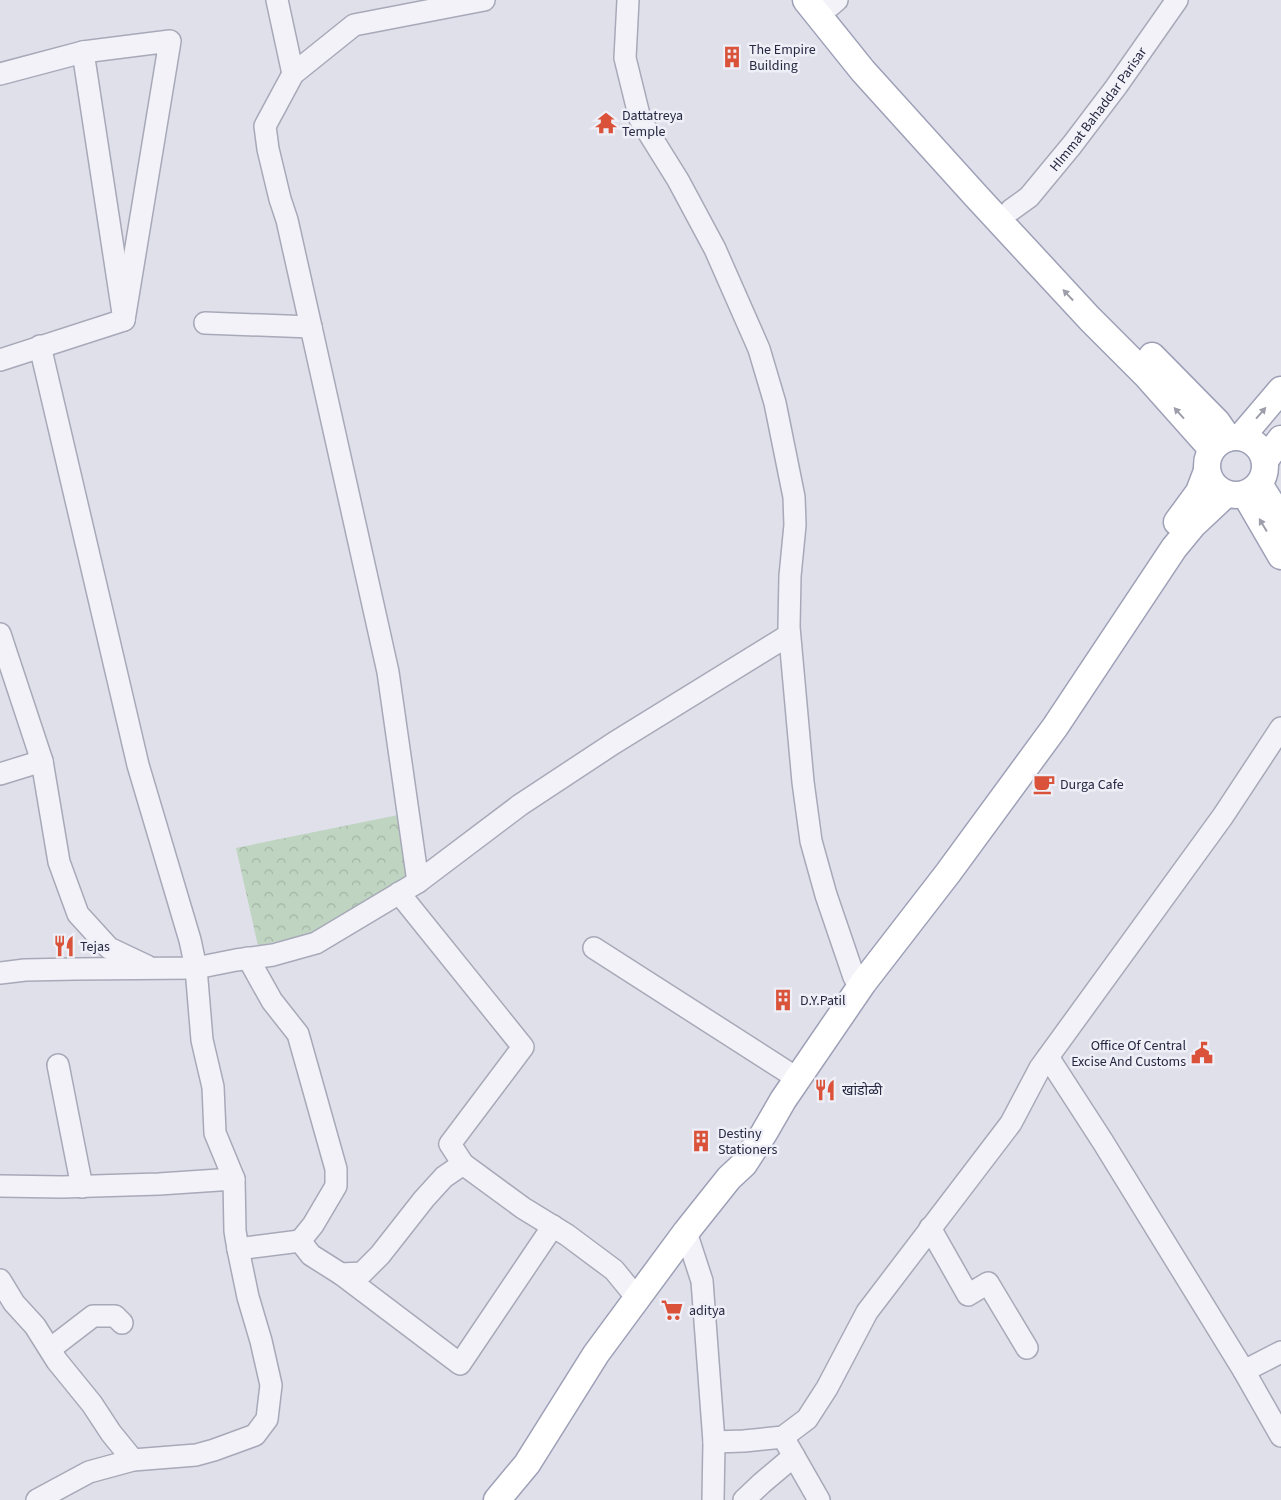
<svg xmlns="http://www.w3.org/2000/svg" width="1281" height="1500" font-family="'Source Sans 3','Noto Sans Devanagari',sans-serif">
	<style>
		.park { fill: url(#park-crowns) }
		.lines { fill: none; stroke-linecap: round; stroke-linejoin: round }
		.minor-casing { stroke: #a8a9b8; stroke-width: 24 }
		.major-casing { stroke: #9da0b6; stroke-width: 29 }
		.minor { stroke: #f2f2f8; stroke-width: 21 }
		.major { stroke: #fff; stroke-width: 26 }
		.oneway { fill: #9d9eaa }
		.labels { text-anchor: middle; stroke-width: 5; stroke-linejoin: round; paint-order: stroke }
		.poi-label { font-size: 14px; fill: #262842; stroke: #eff0f7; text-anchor: start }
		.street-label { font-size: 14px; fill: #262842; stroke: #eff0f7 }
	</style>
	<defs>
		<pattern id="park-crowns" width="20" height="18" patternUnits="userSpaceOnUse" patternTransform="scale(1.25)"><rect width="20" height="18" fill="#bfd4c1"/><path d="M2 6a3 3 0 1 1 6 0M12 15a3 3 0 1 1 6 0" fill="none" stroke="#a4b6a7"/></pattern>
	</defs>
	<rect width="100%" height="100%" fill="#dfe0ea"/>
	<path class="park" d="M 403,814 L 417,875 L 312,933 L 258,946 L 236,848 Z"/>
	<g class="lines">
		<g class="minor-casing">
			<g id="minor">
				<path d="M 277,0 L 293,74"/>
				<path d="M 628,0 L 625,58 L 640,119 L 678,180 L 715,249 L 759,349 L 775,403 L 794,497 L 795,525 L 790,576 L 789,627 L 803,782 L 811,841 L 826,895 L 854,977 L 863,983"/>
				<path d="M 830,6 L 837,0"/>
				<path d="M 0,74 L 83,52 L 170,41 L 124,320"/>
				<path id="s1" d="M 1011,210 L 1029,197 L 1072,145 L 1116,87 L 1177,0"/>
				<path d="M 205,323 L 311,327 L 287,220 L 280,199 L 268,149 L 265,126 L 293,74 L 354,25 L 484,0"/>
				<path d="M 311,327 L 388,672 L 418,882"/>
				<path d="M 0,360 L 124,320 L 83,52"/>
				<path d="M 0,634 L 42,761 L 59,862 L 78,914 L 109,948 L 147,966"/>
				<path d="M 0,774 L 42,761"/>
				<path d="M 399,893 L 523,1047 L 450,1144 L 463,1164"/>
				<path d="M 594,948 L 789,1073"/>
				<path d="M 248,958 L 272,1001 L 298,1034 L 336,1169 L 336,1186 L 313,1225 L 300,1241"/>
				<path d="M 0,973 L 25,970 L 76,969 L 196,968 L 236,960 L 273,955 L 316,943 L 418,882 L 520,805 L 614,743 L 789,635"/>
				<path d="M 1048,1057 L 1103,1142 L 1244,1371 L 1281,1436"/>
				<path d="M 58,1065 L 82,1187"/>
				<path d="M 0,1186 L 62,1187 L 159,1184 L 234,1179"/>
				<path d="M 930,1228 L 968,1295 L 988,1283 L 1027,1348"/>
				<path d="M 686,1232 L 702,1281 L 714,1442 L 713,1500"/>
				<path d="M 238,1249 L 300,1241 L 311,1255 L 341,1274 L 362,1273 L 380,1255 L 424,1199 L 444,1177 L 463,1164 L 523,1208 L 567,1235 L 614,1270 L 637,1298"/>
				<path d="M 341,1274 L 460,1364 L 553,1226"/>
				<path d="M 0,1280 L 14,1303 L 35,1326 L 57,1361 L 92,1404 L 111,1433 L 133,1460"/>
				<path d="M 50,1349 L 93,1316 L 115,1316 L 122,1323"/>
				<path d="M 1244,1371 L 1281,1352"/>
				<path d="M 783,1437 L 819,1500"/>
				<path d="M 714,1442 L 744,1441 L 783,1437 L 807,1419 L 827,1388 L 867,1312 L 1011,1123 L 1040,1068 L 1223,816 L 1281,728"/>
				<path d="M 37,1500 L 89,1472 L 133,1460 L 196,1455 L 214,1450 L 255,1435 L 267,1419 L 271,1385 L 261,1341 L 248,1297 L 238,1249 L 235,1231 L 234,1179 L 215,1133 L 213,1087 L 202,1040 L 196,968 L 190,940 L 138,765 L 40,346"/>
				<path d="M 744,1500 L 762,1483 L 794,1456"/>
			</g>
		</g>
		<g class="major-casing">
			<g id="major">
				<path d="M 806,0 L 863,71 L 977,197 L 1090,319 L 1147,376 L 1212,449"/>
				<path d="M 1152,356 L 1217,422 L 1228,438"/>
				<circle cx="1236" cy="466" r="29"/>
				<path d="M 1241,437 L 1281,390"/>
				<path d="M 1265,460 L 1281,439"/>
				<path d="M 1259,484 L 1281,519"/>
				<path d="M 1245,494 L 1281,556"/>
				<path d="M 1177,522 L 1199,492 L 1207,471"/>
				<path d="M 497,1500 L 527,1464 L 596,1354 L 686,1232 L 729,1178 L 744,1164 L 764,1133 L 783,1100 L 863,983 L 948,873 L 1055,727 L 1174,548 L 1193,525 L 1226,494"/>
			</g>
		</g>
		<use href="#minor" class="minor"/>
		<use href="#major" class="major"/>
	</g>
	<defs><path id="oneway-solid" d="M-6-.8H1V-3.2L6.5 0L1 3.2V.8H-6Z" transform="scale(1.25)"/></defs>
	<g class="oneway">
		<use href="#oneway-solid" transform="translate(1068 295) rotate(-133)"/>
		<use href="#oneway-solid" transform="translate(1179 413) rotate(-132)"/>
		<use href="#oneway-solid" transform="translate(1261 413) rotate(-49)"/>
		<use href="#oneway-solid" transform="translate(1263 525) rotate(-121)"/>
	</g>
	<defs>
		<g id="building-bare" transform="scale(1.725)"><path d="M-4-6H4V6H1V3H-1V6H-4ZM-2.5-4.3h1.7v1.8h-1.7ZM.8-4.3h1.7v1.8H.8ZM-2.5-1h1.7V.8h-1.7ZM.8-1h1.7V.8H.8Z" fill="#d95239" stroke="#eff0f7" stroke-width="2.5" paint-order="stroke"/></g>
		<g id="temple-bare" transform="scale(1.725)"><path d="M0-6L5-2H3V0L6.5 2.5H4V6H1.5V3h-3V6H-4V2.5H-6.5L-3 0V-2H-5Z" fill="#d95239" stroke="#eff0f7" stroke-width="2.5" paint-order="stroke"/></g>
		<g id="cafe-bare" transform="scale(1.725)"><path d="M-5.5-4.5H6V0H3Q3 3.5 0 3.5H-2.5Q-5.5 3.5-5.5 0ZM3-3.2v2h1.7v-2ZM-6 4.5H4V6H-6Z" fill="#d95239" stroke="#eff0f7" stroke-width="2.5" paint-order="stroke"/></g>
		<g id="restaurant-bare" transform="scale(1.725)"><path d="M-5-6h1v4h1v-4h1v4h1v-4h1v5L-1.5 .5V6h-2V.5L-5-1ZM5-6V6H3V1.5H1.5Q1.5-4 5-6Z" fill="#d95239" stroke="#eff0f7" stroke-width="2.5" paint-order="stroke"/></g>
		<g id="civic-bare" transform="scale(1.725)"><path d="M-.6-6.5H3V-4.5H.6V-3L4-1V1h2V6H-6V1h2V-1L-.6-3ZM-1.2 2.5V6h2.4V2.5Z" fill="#d95239" stroke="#eff0f7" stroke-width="2.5" paint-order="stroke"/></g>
		<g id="supermarket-bare" transform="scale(1.725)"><path d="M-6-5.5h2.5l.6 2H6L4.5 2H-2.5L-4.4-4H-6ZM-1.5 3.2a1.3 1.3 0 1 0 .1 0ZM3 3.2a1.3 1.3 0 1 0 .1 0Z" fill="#d95239" stroke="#eff0f7" stroke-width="2.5" paint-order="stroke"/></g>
	</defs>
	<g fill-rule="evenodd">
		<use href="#building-bare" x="732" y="57"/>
		<use href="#temple-bare" x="606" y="123"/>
		<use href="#cafe-bare" x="1044" y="784"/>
		<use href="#restaurant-bare" x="64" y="946"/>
		<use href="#building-bare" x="783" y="1000"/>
		<use href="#civic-bare" x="1202" y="1053"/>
		<use href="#restaurant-bare" x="825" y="1090"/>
		<use href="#building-bare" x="701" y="1141"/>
		<use href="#supermarket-bare" x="672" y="1310"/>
	</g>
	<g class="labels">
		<g class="poi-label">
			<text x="749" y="54">The Empire<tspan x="749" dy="16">Building</tspan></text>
			<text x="622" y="120">Dattatreya<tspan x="622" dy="16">Temple</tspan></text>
			<text x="1060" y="789">Durga Cafe</text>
			<text x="80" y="951">Tejas</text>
			<text x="800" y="1005">D.Y.Patil</text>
			<text x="1186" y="1050" text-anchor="end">Office Of Central<tspan x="1186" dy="16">Excise And Customs</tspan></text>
			<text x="842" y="1095">खांडोळी</text>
			<text x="718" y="1138">Destiny<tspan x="718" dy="16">Stationers</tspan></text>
			<text x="689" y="1315">aditya</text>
		</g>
		<g class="street-label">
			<text dy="5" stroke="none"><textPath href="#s1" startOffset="134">HImmat Bahaddar Parisar</textPath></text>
		</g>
	</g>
</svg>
